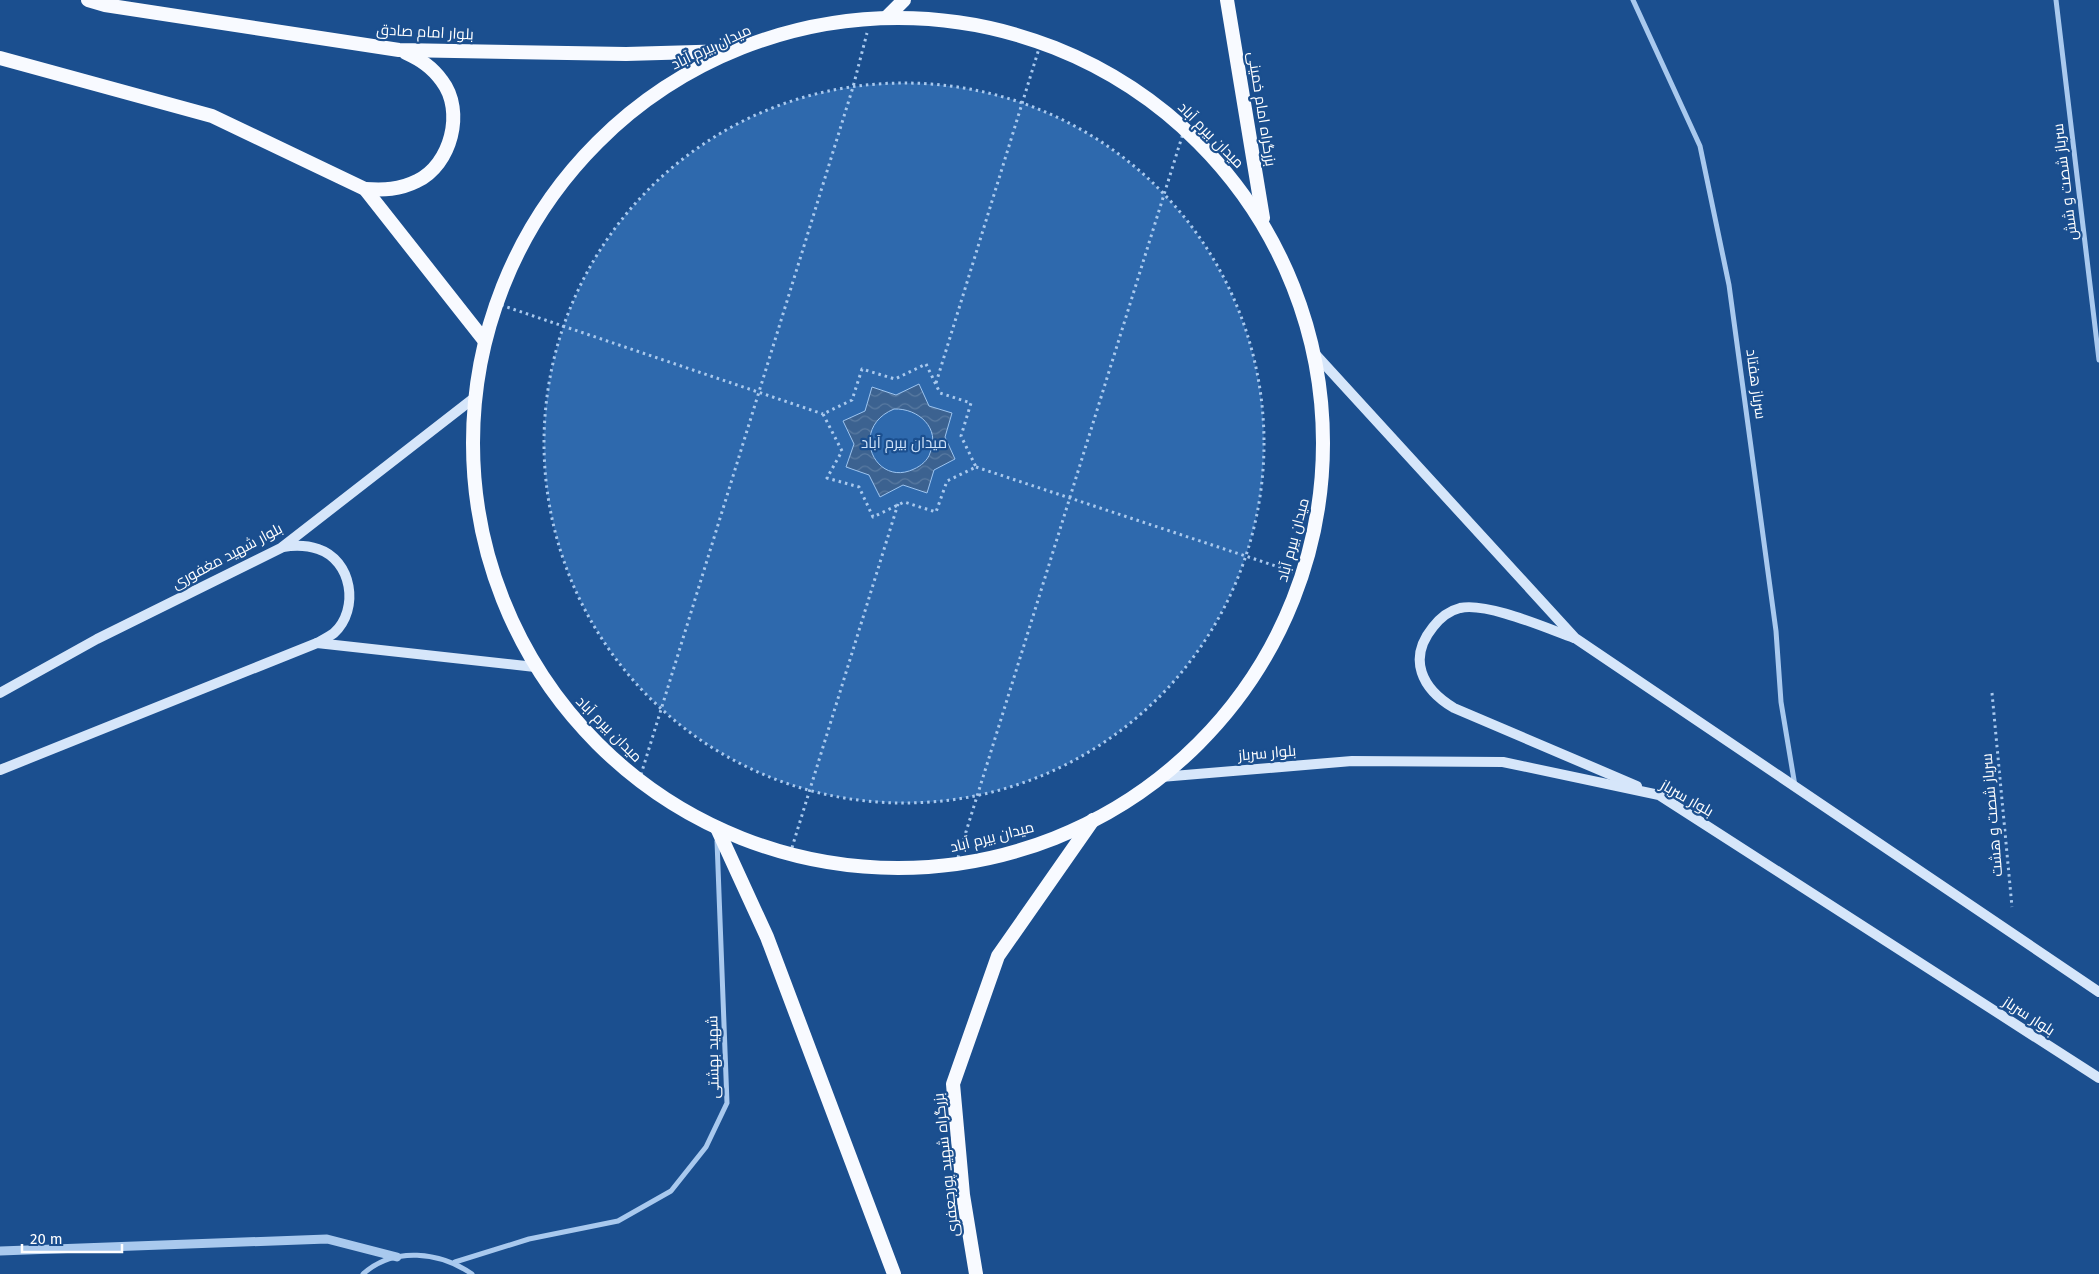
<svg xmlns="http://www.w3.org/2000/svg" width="2099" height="1274" font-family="'Fira Sans',Cairo,sans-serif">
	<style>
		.green { fill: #2e69ad }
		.water { fill: url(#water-waves); stroke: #9cc4f0; fill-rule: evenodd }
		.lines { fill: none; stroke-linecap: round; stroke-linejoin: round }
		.path { stroke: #a9c9ee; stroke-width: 3; stroke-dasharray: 2.5 4; stroke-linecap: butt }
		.minor { stroke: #a9c9ee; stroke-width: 5 }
		.tertiary { stroke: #a9c9ee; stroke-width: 9 }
		.secondary { stroke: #d6e6fa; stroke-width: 10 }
		.trunk { stroke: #f8faff; stroke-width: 14 }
		.labels { text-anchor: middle; stroke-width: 4.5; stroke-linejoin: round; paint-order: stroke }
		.street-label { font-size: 15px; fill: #fff; stroke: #1b4f8f }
		.park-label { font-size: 15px; fill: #cfe3fa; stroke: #1b4f8f }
	</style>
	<defs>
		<pattern id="water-waves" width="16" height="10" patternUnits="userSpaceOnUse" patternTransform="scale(1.25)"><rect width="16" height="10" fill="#3c6290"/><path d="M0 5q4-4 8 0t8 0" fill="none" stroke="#597aa1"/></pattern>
	</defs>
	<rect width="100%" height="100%" fill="#1b4f8f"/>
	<circle class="green" cx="904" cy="443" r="360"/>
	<path class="water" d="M 919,384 L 929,406 L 952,413 L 945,437 L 955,459 L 934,470 L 927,493 L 903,485 L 880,497 L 869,475 L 846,467 L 854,444 L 843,421 L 865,411 L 872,387 L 896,395 ZM 894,409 C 918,408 941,428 930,453 C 928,460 921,466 914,469 C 875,488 848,428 894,409 Z"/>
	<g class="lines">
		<g class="path">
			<circle cx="904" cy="443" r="360"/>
			<path d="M 495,303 L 823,414"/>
			<path d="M 926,364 L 940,393 L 971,403 L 961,436 L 976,467 L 947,481 L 936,512 L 904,502 L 873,517 L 859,487 L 827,478 L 842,451 L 823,414 L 852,400 L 862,369 L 895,379 Z"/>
			<path d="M 936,383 L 1041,42"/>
			<path d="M 976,467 L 1303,575"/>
			<path d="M 1992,693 L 2012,907"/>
			<path d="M 639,781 L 853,87 L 867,33"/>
			<path d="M 790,854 L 898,504"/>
			<path d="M 956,864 L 1185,127"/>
		</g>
		<g class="minor">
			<path d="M 1633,0 L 1700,146 L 1729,285 L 1776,631 L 1781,702 L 1795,786"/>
			<path d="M 2056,0 L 2099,360"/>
			<path d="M 455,1262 L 529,1239 L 618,1221 L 671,1191 L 706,1147 L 727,1103 L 717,841"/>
			<path d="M 363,1274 C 394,1246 440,1252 472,1274"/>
		</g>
		<path class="tertiary" d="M 0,1251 L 327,1239 L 397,1257"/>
		<g class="secondary">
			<path d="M 1316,355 L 1575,638 L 2099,992"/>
			<path d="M 283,547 C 296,545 306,545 318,549 C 352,560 360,609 334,633 C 329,637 322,640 317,643"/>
			<path d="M 1574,638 C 1546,628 1487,602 1460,608 C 1448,611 1440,618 1433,627 C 1407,659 1422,689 1454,708 L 1637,786"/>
			<path d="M 0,693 L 97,639 L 281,548 L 474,398"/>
			<path d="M 0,770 L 317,643 L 535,667"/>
			<path d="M 1161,777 L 1352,761 L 1503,762 L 1659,795 L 2099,1078"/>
		</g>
		<g class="trunk">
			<path d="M 88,0 L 105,5 L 399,50 L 626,54 L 731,51"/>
			<path d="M 1227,0 L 1263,218"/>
			<circle cx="898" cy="443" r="425"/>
			<path d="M 886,18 L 904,0"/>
			<path d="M 0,58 L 212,116 L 365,189 L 484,340"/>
			<path d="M 365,189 C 384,190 399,190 417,181 C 451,165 465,111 442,81 C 432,67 421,60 406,53"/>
			<path d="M 717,828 L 767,937 L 894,1274"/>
			<path d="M 976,1274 L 963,1195 L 953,1084 L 998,956 L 1093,820"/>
		</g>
	</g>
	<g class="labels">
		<g class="street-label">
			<text transform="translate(425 32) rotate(3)" y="5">بلوار امام صادق</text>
			<text transform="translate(711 47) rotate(-25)" y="5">میدان بیرم آباد</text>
			<text transform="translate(1262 109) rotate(81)" y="5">بزرگراه امام خمینی</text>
			<text transform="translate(1211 135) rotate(45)" y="5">میدان بیرم آباد</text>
			<text transform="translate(2065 182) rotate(-97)" y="5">سرباز شصت و شش</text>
			<text transform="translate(1756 384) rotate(82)" y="5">سرباز هفتاد</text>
			<text transform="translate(1293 540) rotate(-75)" y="5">میدان بیرم آباد</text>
			<text transform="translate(227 556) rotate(-28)" y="5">بلوار شهید مغفوری</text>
			<text transform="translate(609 729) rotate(45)" y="5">میدان بیرم آباد</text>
			<text transform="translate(1267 753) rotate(-5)" y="5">بلوار سرباز</text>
			<text transform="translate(1687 798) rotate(30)" y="5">بلوار سرباز</text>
			<text transform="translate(1992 815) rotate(-95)" y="5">سرباز شصت و هشت</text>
			<text transform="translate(992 837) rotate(-14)" y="5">میدان بیرم آباد</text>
			<text transform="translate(2029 1016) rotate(33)" y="5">بلوار سرباز</text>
			<text transform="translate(713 1057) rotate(-91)" y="5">شهید بهشتی</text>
			<text transform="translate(946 1165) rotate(-96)" y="5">بزرگراه شهید پورجعفری</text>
		</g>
		<g class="park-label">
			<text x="904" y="448">میدان بیرم آباد</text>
		</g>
	</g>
	<path d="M22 1244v8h100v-8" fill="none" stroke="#ffffff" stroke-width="2.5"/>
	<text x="30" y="1244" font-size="15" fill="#ffffff" stroke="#1b4f8f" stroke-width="4" paint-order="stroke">20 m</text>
</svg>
